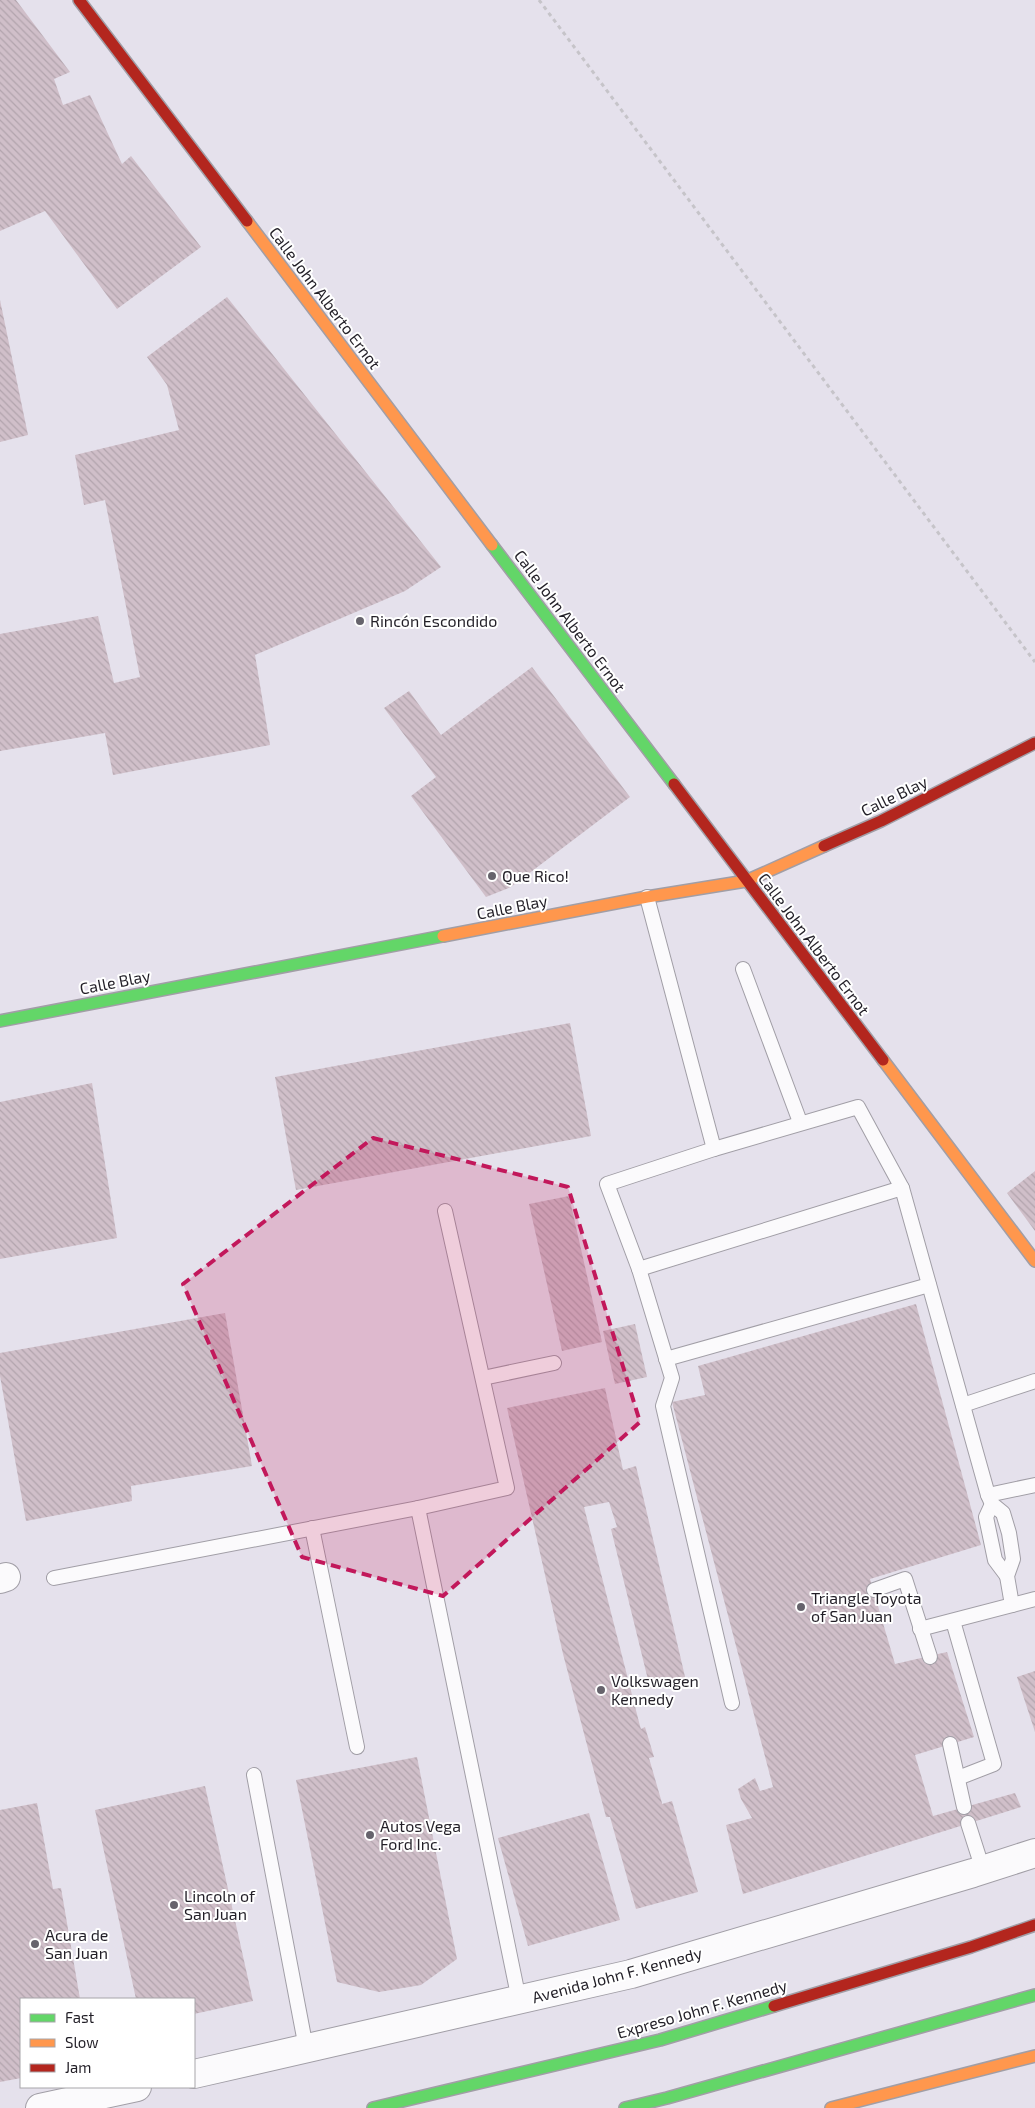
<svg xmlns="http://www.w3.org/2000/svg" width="1035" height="2108" font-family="'Exo 2',sans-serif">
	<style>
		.building { fill: url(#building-back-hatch) }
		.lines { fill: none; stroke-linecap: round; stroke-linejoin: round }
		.lane-casing { stroke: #a19ea6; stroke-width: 16 }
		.street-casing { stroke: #a19ea6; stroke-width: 30 }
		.fast-casing { stroke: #a19ea6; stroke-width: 14 }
		.slow-casing { stroke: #a19ea6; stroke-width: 14 }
		.jam-casing { stroke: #a19ea6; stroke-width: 14 }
		.path { stroke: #c6c4c9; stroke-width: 3; stroke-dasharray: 4 4; stroke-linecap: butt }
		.lane { stroke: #fbfafc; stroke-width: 14 }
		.street { stroke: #fbfafc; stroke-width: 28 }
		.fast { stroke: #63d668; stroke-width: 11 }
		.slow { stroke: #ff974d; stroke-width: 11 }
		.jam { stroke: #b3261e; stroke-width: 11 }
		.marked { fill: #c2185b; fill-opacity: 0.2; stroke: #c2185b; stroke-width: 4; stroke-dasharray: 10 6; stroke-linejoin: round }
		.poi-dot { fill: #66636c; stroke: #fff; stroke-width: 2 }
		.labels { text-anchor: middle; stroke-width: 4; stroke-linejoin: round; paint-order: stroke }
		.street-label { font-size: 16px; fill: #221f27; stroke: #fff }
		.poi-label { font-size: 16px; fill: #221f27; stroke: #fff; text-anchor: start }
	</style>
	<defs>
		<pattern id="building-back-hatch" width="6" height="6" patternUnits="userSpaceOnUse" patternTransform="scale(1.25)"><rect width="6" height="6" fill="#d0bfc9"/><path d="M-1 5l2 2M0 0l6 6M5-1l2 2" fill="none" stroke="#b2a4ad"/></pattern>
	</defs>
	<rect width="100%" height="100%" fill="#e5e1ec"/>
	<g class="building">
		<path d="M 0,0 L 16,0 L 70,72 L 54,79 L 63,105 L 90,95 L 122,164 L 131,156 L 201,247 L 117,309 L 45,211 L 0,231 Z"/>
		<path d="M 227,297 L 441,567 L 405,591 L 255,655 L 270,745 L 113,775 L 105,733 L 0,751 L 0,634 L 98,616 L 114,683 L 140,677 L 105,500 L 84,505 L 75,455 L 179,430 L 167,385 L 147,357 Z"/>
		<path d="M 0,300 L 28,435 L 0,442 Z"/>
		<path d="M 532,667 L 630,797 L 511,887 L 486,897 L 411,796 L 436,777 L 384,708 L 409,691 L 441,735 Z"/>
		<path d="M 570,1023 L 591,1136 L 296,1190 L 275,1077 Z"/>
		<path d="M 92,1083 L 117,1238 L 0,1259 L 0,1102 Z"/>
		<path d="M 1035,1171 L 1035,1231 L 1007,1193 Z"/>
		<path d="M 569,1196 L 602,1342 L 562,1351 L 529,1204 Z"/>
		<path d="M 916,1304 L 981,1545 L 870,1579 L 895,1664 L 947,1652 L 974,1737 L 915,1755 L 933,1816 L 1015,1793 L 1021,1807 L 743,1894 L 726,1825 L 752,1818 L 741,1799 L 738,1789 L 755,1778 L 760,1791 L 773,1787 L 672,1402 L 705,1395 L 698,1366 Z"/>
		<path d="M 225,1313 L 252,1466 L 131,1486 L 132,1501 L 26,1521 L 0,1376 L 0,1353 Z"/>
		<path d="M 635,1324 L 647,1377 L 615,1384 L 603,1331 Z"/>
		<path d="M 605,1388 L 623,1470 L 636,1466 L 686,1681 L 650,1688 L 611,1529 L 617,1527 L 609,1502 L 584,1507 L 640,1726 L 641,1729 L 645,1727 L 654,1757 L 649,1758 L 662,1803 L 662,1804 L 672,1801 L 698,1892 L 636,1909 L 610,1817 L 606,1817 L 563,1654 L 507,1408 Z"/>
		<path d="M 1035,1671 L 1035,1732 L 1017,1677 Z"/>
		<path d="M 417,1757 L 457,1959 L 421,1985 L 379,1992 L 337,1982 L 296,1780 Z"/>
		<path d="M 205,1786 L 253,2001 L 194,2014 L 194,1999 L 136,1999 L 95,1810 Z"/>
		<path d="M 37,1803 L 53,1889 L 61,1888 L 80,1999 L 21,1999 L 21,2078 L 0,2082 L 0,1810 Z"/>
		<path d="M 589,1813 L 620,1920 L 528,1946 L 498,1838 Z"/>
	</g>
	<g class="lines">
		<g class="lane-casing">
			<g id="lane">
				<path d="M 647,897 L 714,1149"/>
				<path d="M 743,969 L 800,1122"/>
				<path d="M 639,1269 L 607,1184 L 714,1149 L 858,1107 L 902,1188"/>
				<path d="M 666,1359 L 929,1285"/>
				<path d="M 483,1378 L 554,1363"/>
				<path d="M 963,1405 L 1035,1381"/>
				<path d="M 988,1495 L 1035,1485"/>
				<path d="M 992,1504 L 986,1517 L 995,1560 L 1007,1576"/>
				<path d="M 418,1508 L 507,1488 L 445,1211"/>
				<path d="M 312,1528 L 357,1747"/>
				<path d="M 54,1578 L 418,1508 L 519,2000"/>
				<path d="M 874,1590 L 905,1579 L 930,1657"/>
				<path d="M 953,1621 L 994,1764 L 958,1778"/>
				<path d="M 920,1629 L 1035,1599"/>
				<path d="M 732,1703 L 663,1406 L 672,1378 L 639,1269 L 902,1188 L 988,1495 L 992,1504 L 1003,1513 L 1009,1533 L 1013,1559 L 1007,1576 L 1012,1605"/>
				<path d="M 950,1744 L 964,1807"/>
				<path d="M 254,1775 L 306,2048"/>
				<path d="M 968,1823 L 983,1870"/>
			</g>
		</g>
		<g class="street-casing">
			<g id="street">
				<path d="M 0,1579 L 6,1577"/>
				<path d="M 194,2074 L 631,1974 L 973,1873 L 1035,1853"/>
				<path d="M 40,2108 L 137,2087"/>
			</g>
		</g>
		<g class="fast-casing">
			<g id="fast">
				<path d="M 492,545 L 674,784"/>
				<path d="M 0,1021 L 443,936"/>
				<path d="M 373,2108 L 660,2040 L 774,2006"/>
				<path d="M 625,2108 L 667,2098 L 1035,1995"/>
			</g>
		</g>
		<g class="slow-casing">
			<g id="slow">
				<path d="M 247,221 L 492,545"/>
				<path d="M 443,936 L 647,897 L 746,881 L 824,846"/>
				<path d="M 883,1060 L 1035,1261"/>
				<path d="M 831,2108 L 1035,2056"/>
			</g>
		</g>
		<g class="jam-casing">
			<g id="jam">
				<path d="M 79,0 L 247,221"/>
				<path d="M 674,784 L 883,1060"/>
				<path d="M 824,846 L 881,821 L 1035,743"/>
				<path d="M 774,2006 L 971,1947 L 1035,1925"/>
			</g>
		</g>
		<path class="path" d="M 539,0 L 1035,662"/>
		<use href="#lane" class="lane"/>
		<use href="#street" class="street"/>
		<use href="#fast" class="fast"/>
		<use href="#slow" class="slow"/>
		<use href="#jam" class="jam"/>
	</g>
	<path class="marked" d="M 373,1138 L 568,1187 L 640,1422 L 443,1596 L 302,1557 L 183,1284 Z"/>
	<g class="poi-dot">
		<circle cx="360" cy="621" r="5"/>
		<circle cx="492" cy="876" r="5"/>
		<circle cx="801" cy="1607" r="5"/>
		<circle cx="601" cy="1690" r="5"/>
		<circle cx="370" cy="1835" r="5"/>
		<circle cx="174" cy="1905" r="5"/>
		<circle cx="35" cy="1944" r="5"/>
	</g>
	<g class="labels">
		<g class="street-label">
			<text transform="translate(325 298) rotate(53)" y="6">Calle John Alberto Ernot</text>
			<text transform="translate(570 621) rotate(53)" y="6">Calle John Alberto Ernot</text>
			<text transform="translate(894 796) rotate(-26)" y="6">Calle Blay</text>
			<text transform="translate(512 907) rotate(-11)" y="6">Calle Blay</text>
			<text transform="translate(814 944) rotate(53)" y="6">Calle John Alberto Ernot</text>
			<text transform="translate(115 982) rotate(-11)" y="6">Calle Blay</text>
			<text transform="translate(617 1975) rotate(-15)" y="6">Avenida John F. Kennedy</text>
			<text transform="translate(702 2009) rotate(-16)" y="6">Expreso John F. Kennedy</text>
		</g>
		<g class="poi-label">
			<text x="370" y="627">Rincón Escondido</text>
			<text x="502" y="882">Que Rico!</text>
			<text x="811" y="1604">Triangle Toyota<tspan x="811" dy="18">of San Juan</tspan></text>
			<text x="611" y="1687">Volkswagen<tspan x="611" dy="18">Kennedy</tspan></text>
			<text x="380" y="1832">Autos Vega<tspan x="380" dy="18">Ford Inc.</tspan></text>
			<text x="184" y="1902">Lincoln of<tspan x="184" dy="18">San Juan</tspan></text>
			<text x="45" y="1941">Acura de<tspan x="45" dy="18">San Juan</tspan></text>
		</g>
	</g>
	<rect x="20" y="1998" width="175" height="90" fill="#ffffff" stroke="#a7a5a9"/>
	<rect x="30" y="2014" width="25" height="8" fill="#63d668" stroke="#a7a5a9"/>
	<text x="65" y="2023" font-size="15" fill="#221f27">Fast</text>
	<rect x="30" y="2039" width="25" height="8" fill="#ff974d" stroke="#a7a5a9"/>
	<text x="65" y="2048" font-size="15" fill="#221f27">Slow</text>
	<rect x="30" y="2064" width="25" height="8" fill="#b3261e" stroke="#a7a5a9"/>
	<text x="65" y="2073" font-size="15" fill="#221f27">Jam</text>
</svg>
